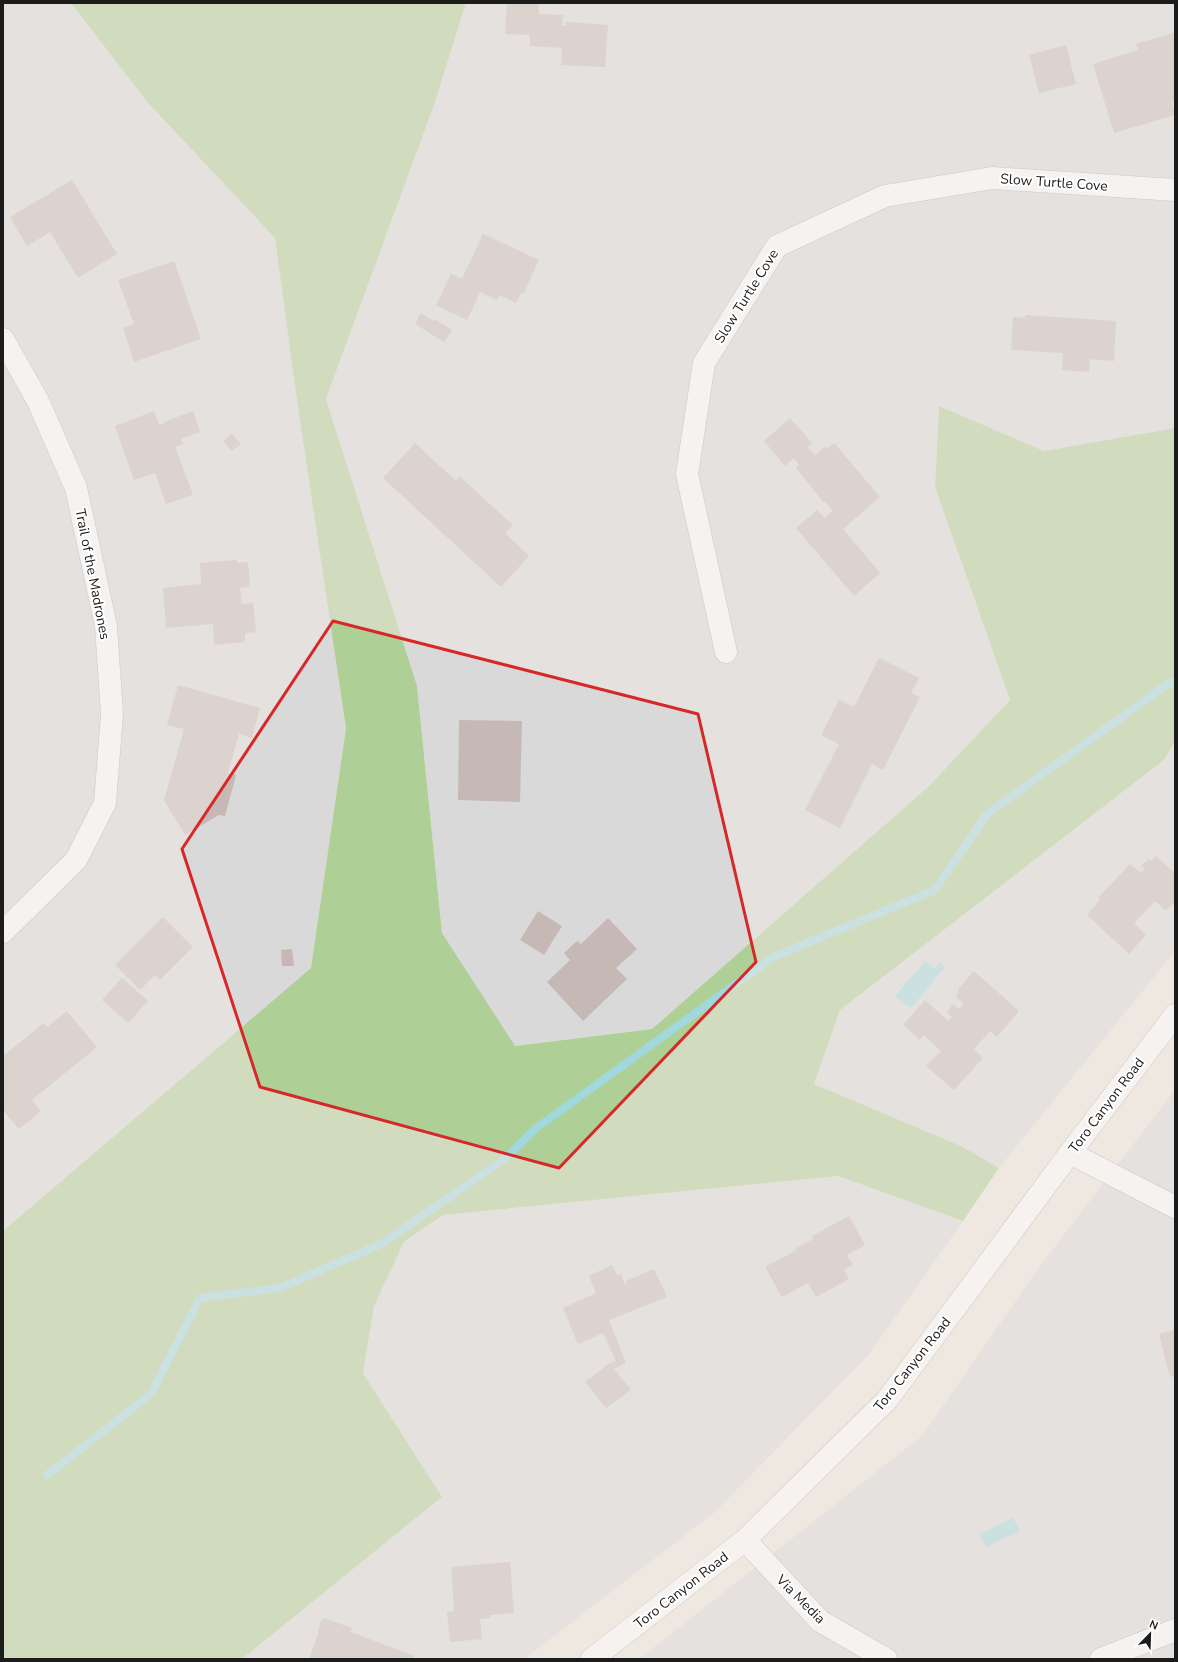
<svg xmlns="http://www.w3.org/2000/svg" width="1178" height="1662" font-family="'Nunito Sans',sans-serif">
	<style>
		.residential { fill: #dad9d9 }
		.forest { fill: #aecf95 }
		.water { fill: #a0d8dd }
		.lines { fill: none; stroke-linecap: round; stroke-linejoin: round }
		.stream { stroke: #a0d8dd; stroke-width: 8 }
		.building { fill: #c6b9b5 }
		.minor-casing { stroke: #a3a3a3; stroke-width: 23 }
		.tertiary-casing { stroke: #a3a3a3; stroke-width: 23 }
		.minor { stroke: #fff; stroke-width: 22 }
		.tertiary { stroke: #fff; stroke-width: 22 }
		.marked { fill: none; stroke: #d62828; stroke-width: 3; stroke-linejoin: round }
		.labels { text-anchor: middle; stroke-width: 4; stroke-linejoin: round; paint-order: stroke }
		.street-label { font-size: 14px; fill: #1c1c1c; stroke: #fff }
	</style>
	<rect width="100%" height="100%" fill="#eee8e1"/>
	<g class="residential">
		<path d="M 3,3 L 71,3 L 148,103 L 275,238 L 296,394 L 346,728 L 311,968 L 3,1231 Z"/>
		<path d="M 466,3 L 1175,3 L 1175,428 L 1044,451 L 939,406 L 935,487 L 1010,700 L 929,786 L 652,1029 L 514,1046 L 442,933 L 417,686 L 326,399 L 434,105 Z"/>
		<path d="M 1175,741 L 1175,951 L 999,1168 L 961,1146 L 814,1084 L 840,1010 L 1164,760 Z"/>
		<path d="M 1175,1090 L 1175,1659 L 639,1659 L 922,1436 L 1040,1266 Z"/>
		<path d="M 838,1176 L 963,1221 L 870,1353 L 715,1512 L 524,1659 L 242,1659 L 442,1497 L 363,1373 L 374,1306 L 404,1242 L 444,1215 Z"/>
	</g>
	<path class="forest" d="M 71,3 L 466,3 L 434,105 L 326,399 L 417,686 L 442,933 L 515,1046 L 652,1029 L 929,786 L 1010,700 L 935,487 L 939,406 L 1044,451 L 1175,428 L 1175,741 L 1164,760 L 840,1010 L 814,1084 L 961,1146 L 999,1168 L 963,1221 L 838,1176 L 443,1215 L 404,1242 L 374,1306 L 363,1373 L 442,1497 L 242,1659 L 3,1659 L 3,1231 L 311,968 L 346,728 L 296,394 L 275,238 L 148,103 Z"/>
	<g class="water">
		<path d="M 925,961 L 935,969 L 940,963 L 945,967 L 911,1008 L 895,996 Z"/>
		<path d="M 1013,1518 L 1020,1531 L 986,1547 L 980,1534 Z"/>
	</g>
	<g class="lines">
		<path class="stream" d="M 47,1475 L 151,1394 L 200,1298 L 280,1288 L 383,1243 L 506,1158 L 535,1129 L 773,957 L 935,890 L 987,814 L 1169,683 L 1175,682"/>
	</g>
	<g class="building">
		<path d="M 507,3 L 539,3 L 539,14 L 563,15 L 562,26 L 566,26 L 566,22 L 608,25 L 605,67 L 561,65 L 562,48 L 530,46 L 530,35 L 505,34 Z"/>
		<path d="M 1173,33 L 1175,39 L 1175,101 L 1172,102 L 1175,115 L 1114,133 L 1093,64 L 1138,50 L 1136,44 Z"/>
		<path d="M 1066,45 L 1076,84 L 1039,93 L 1029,55 Z"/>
		<path d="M 72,180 L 117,254 L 78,278 L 50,232 L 27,246 L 10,217 Z"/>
		<path d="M 483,234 L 539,260 L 523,294 L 521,293 L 516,303 L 499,295 L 497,300 L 480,292 L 467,320 L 436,305 L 451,274 L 462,279 Z"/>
		<path d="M 174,261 L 201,339 L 134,362 L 123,328 L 134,324 L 118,280 Z"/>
		<path d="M 421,313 L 434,321 L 435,319 L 452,330 L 444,342 L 415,324 Z"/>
		<path d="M 1025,315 L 1116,321 L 1114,361 L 1090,359 L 1089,372 L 1062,370 L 1063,353 L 1011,350 L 1013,317 L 1025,318 Z"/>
		<path d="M 154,411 L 159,425 L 165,423 L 164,422 L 193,411 L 200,432 L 181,439 L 183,444 L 175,447 L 193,495 L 166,504 L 155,473 L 134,480 L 115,426 Z"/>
		<path d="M 790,418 L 812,443 L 807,447 L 815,455 L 826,446 L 828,448 L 834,443 L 880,497 L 843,529 L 880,573 L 854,596 L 796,528 L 817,510 L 825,518 L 833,511 L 825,501 L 824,503 L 796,468 L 799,465 L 794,458 L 785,466 L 764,441 Z"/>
		<path d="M 232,434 L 241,444 L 232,451 L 223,441 Z"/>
		<path d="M 415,443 L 456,481 L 459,476 L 513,525 L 505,533 L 529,556 L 501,587 L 383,478 Z"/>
		<path d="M 237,560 L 237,563 L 248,562 L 250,587 L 240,588 L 242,604 L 253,603 L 256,632 L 245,633 L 245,642 L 214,645 L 213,624 L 166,628 L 163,588 L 201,584 L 200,563 Z"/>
		<path d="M 879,658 L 919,678 L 911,693 L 920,697 L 883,770 L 872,764 L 840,828 L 805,810 L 839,744 L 821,735 L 839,700 L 854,707 Z"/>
		<path d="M 178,685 L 260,708 L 252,738 L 239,734 L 228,773 L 236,775 L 225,816 L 219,815 L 185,835 L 164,800 L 184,729 L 167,725 Z"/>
		<path d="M 459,720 L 522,721 L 520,802 L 458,800 Z"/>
		<path d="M 1156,856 L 1175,873 L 1175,901 L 1166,911 L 1155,901 L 1134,923 L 1146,935 L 1129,954 L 1087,915 L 1100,900 L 1098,898 L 1130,864 L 1141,873 L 1145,869 L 1141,866 L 1149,859 L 1151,861 Z"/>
		<path d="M 538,911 L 562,926 L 544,955 L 520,940 Z"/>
		<path d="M 163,917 L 193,947 L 160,980 L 155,975 L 140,990 L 115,965 Z"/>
		<path d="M 608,918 L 637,949 L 616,968 L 627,979 L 583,1021 L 547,982 L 570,960 L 564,953 L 577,941 L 581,944 Z"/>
		<path d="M 292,949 L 294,966 L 282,966 L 281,950 Z"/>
		<path d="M 974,971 L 1019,1011 L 997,1037 L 990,1031 L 974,1049 L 983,1058 L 954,1090 L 926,1066 L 941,1051 L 924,1035 L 920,1040 L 903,1025 L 925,1000 L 948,1021 L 952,1017 L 947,1012 L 953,1004 L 959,1009 L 964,1004 L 956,997 L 959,988 Z"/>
		<path d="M 122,978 L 148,1001 L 128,1023 L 102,1000 Z"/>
		<path d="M 67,1011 L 97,1047 L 32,1100 L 41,1111 L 19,1129 L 3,1110 L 3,1056 L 44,1023 L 47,1027 Z"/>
		<path d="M 849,1216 L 865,1245 L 847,1255 L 853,1265 L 844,1270 L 849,1279 L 816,1297 L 808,1283 L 782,1297 L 765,1267 L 797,1250 L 796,1248 L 813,1239 L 812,1236 Z"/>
		<path d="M 612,1265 L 617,1275 L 621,1274 L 625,1285 L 627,1284 L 626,1281 L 654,1269 L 667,1297 L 609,1320 L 626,1363 L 614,1369 L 631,1390 L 606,1408 L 585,1382 L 610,1363 L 616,1361 L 603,1333 L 578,1344 L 563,1308 L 596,1293 L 589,1276 Z"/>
		<path d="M 1175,1330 L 1175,1376 L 1170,1377 L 1159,1334 Z"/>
		<path d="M 510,1562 L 514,1613 L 490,1615 L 490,1618 L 480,1619 L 482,1639 L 450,1642 L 447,1612 L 454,1611 L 451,1567 Z"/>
		<path d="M 324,1618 L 352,1628 L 351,1632 L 414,1656 L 413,1659 L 309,1659 L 319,1631 L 318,1630 L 322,1619 L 323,1620 Z"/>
	</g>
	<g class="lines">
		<g class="minor-casing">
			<g id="minor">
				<path d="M 3,339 L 38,401 L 76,488 L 106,626 L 112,714 L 105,803 L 76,860 L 3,932"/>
				<path d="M 726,652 L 687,474 L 704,363 L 777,246 L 885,196 L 992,178 L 1175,190"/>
				<path d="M 1070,1153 L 1175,1207"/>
				<path d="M 745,1540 L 820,1621 L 886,1659"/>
				<path d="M 1101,1659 L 1175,1630"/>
			</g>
		</g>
		<g class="tertiary-casing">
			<path id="tertiary" d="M 592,1659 L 745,1540 L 887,1400 L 1070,1153 L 1175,1015"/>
		</g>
		<use href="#minor" class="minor"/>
		<use href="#tertiary" class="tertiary"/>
	</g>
	<path d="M0 0H1178V1662H0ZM 333,621 L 698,714 L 756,962 L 559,1168 L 260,1087 L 182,849 Z" fill="#eee8e1" fill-opacity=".55" fill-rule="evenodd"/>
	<path class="marked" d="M 333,621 L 698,714 L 756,962 L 559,1168 L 260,1087 L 182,849 Z"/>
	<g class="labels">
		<g class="street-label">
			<text transform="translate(1054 182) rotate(4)" y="5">Slow Turtle Cove</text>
			<text transform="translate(746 296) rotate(-58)" y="5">Slow Turtle Cove</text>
			<text transform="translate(93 574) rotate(79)" y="5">Trail of the Madrones</text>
			<text transform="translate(1106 1105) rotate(-53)" y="5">Toro Canyon Road</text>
			<text transform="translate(912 1364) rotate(-52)" y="5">Toro Canyon Road</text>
			<text transform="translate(681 1590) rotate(-38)" y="5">Toro Canyon Road</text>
			<text transform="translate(801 1599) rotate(45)" y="5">Via Media</text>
		</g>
	</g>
	<rect width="1178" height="1662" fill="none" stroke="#1c1c1c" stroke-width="8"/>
	<g transform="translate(1150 1634) rotate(23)" stroke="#ffffff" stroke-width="3" paint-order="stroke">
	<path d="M0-3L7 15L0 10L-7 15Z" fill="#1c1c1c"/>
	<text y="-6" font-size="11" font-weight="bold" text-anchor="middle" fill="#1c1c1c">N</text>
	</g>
</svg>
